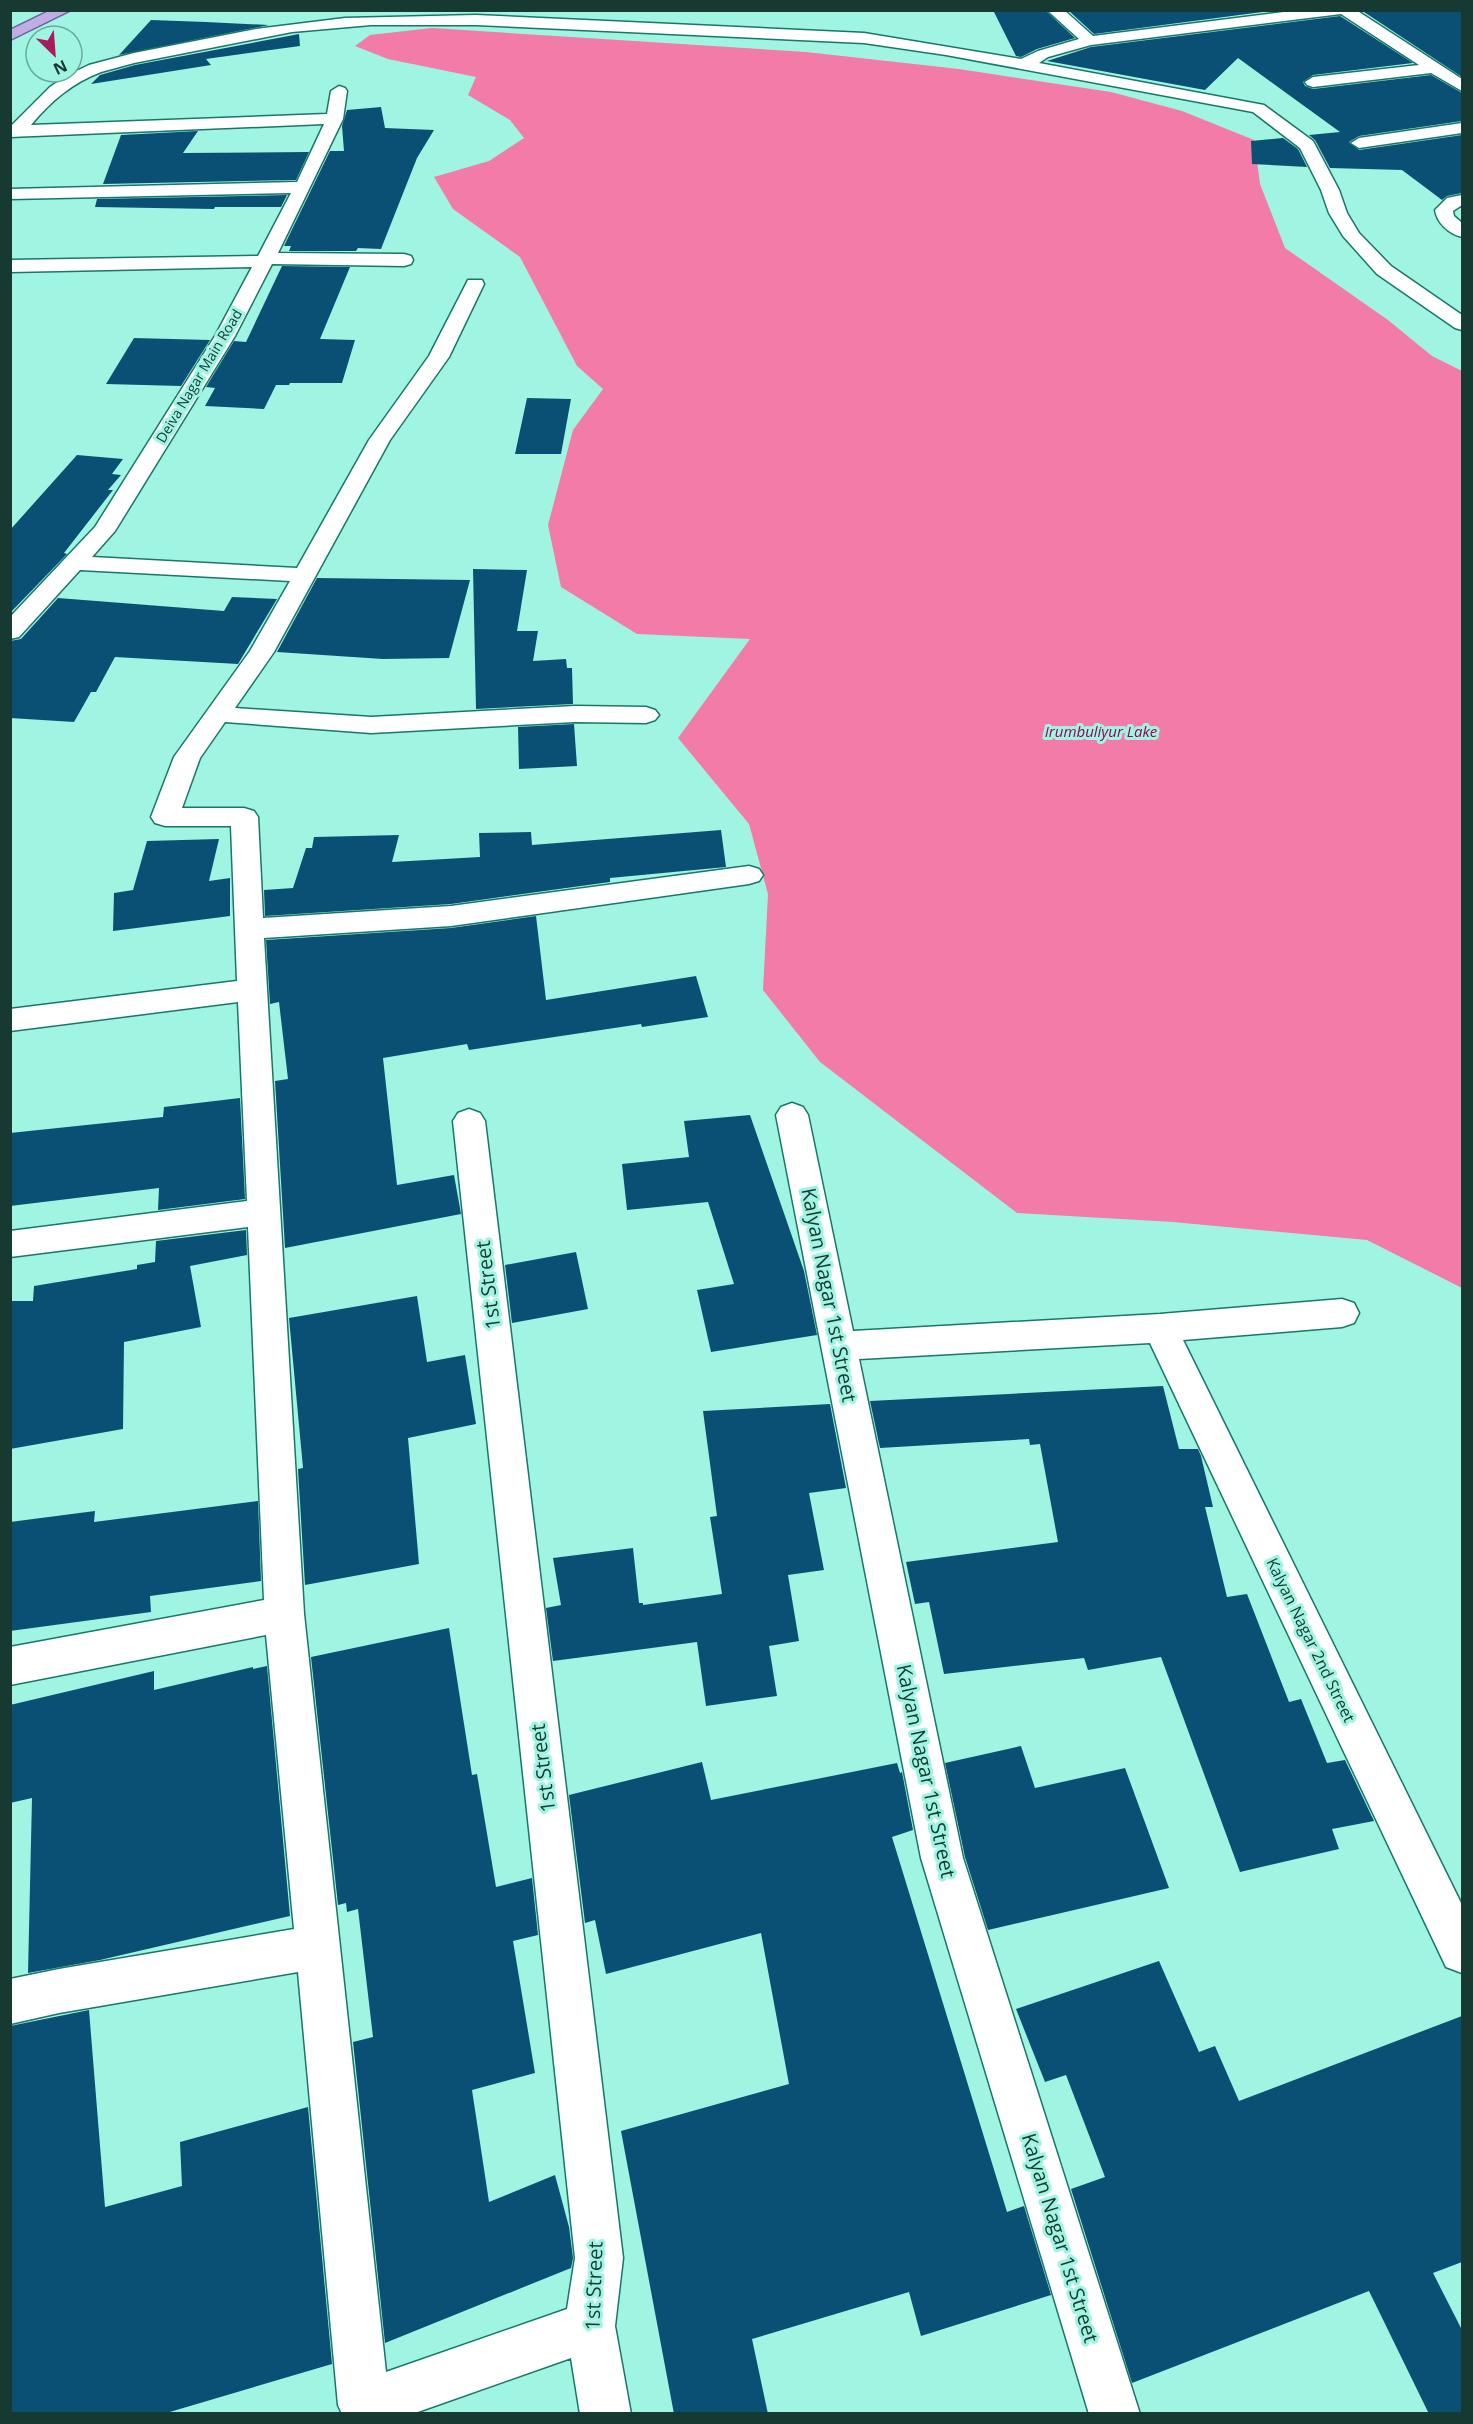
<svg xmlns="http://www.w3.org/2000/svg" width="1473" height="2424" font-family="'Open Sans',sans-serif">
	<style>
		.water { fill: #f27ba7 }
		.building { fill: #0a5074 }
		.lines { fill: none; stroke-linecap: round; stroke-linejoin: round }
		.minor-casing { stroke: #187767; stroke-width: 3 }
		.major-casing { stroke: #696199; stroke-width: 3 }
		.minor { fill: #fff; fill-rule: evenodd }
		.major { fill: #bfade3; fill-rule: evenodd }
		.labels { text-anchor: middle; stroke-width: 6; stroke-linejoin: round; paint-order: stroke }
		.far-street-label { font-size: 14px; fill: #163932; stroke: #a0f5e2 }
		.far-water-label { font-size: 15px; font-style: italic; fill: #9b0053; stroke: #a0f5e2 }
		.street-label { font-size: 16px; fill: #163932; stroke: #a0f5e2 }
		.near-street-label { font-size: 20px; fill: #163932; stroke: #a0f5e2 }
	</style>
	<rect width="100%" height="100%" fill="#a0f5e2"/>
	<path class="water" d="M 432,28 L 806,52 L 959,69 L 1111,92 L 1182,111 L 1254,140 L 1260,184 L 1285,248 L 1388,320 L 1432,356 L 1462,371 L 1462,1288 L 1367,1240 L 1173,1222 L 1017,1213 L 820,1062 L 763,990 L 768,894 L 749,824 L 678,738 L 750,639 L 637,634 L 561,587 L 548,525 L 573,430 L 603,389 L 577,366 L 520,257 L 453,209 L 434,177 L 489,161 L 524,138 L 510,120 L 468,95 L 476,77 L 388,59 L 355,46 L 370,35 Z"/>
	<g class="building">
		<path d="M 993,10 L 1045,10 L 1075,38 L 1037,49 L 1021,57 L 1016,56 Z"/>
		<path d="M 1068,10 L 1277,10 L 1094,34 Z"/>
		<path d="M 1361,10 L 1462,10 L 1462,77 Z"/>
		<path d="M 1340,16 L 1413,63 L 1313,75 L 1303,82 L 1305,86 L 1313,89 L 1431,75 L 1462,93 L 1462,121 L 1359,136 L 1349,142 L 1359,150 L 1462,135 L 1462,193 L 1447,196 L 1442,200 L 1402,170 L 1330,168 L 1315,140 L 1309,135 L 1340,132 L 1238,58 L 1205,90 L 1047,61 L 1091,47 Z"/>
		<path d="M 151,20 L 206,22 L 269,25 L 119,55 Z"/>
		<path d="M 299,34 L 300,46 L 206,59 L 211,65 L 91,84 L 100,75 L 135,65 Z"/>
		<path d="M 381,107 L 385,128 L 434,130 L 417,158 L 381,249 L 358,248 L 356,251 L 289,251 L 291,246 L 284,246 L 330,151 L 344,151 L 342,126 L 347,110 Z"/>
		<path d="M 198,131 L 183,153 L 309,152 L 296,180 L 103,184 L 121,135 Z"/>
		<path d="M 1283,138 L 1298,149 L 1307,167 L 1252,164 L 1251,141 Z"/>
		<path d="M 287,195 L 281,207 L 215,207 L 214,209 L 95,207 L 97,199 Z"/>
		<path d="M 282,266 L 350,267 L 320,339 L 355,340 L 342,383 L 290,383 L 289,385 L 276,385 L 264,409 L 205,406 L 215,388 L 206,387 L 234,341 L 246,342 Z"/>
		<path d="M 134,338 L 210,340 L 181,386 L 106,384 Z"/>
		<path d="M 527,398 L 571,399 L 561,454 L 515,454 Z"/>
		<path d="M 77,455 L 123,459 L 112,474 L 121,475 L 108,490 L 113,490 L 64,553 L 67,554 L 10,613 L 10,530 Z"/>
		<path d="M 473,569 L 527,570 L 517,631 L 538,631 L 533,661 L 566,659 L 567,668 L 572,668 L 573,704 L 476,709 Z"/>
		<path d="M 317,578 L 470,580 L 449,658 L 383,659 L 277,652 Z"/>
		<path d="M 232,597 L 277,599 L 238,664 L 115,657 L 96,692 L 91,692 L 74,722 L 10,718 L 10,641 L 21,639 L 58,598 L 224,611 Z"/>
		<path d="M 574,724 L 577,766 L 519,769 L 518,727 Z"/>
		<path d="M 721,830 L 726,867 L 610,878 L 610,882 L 451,904 L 265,916 L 264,890 L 293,888 L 306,848 L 312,848 L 314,837 L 399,835 L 392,862 L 480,857 L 479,833 L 531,832 L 532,845 Z"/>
		<path d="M 219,839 L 209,881 L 230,878 L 230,916 L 113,931 L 114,893 L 133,890 L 147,841 Z"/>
		<path d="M 536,916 L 546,1000 L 696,976 L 708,1017 L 642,1027 L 641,1024 L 469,1050 L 467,1044 L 383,1058 L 397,1185 L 454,1175 L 461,1214 L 285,1248 L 275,1081 L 288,1079 L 279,1002 L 270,1004 L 266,940 L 451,928 Z"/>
		<path d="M 240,1098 L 245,1199 L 158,1210 L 159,1188 L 10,1206 L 10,1133 L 163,1117 L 164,1107 Z"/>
		<path d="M 750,1115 L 804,1271 L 817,1335 L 711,1352 L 697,1290 L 734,1284 L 708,1202 L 627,1210 L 622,1164 L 689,1157 L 684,1121 Z"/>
		<path d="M 246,1230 L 247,1255 L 190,1266 L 201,1327 L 124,1342 L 123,1429 L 10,1449 L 10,1301 L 33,1301 L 34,1286 L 137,1269 L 137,1265 L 155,1262 L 156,1241 Z"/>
		<path d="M 576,1252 L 588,1309 L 512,1323 L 505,1265 Z"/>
		<path d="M 417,1296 L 427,1362 L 465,1355 L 476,1424 L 408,1438 L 419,1564 L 305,1585 L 298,1469 L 303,1468 L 289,1318 Z"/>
		<path d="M 1163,1386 L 1179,1449 L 1198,1449 L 1201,1456 L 1213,1507 L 1205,1507 L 1227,1597 L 1247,1594 L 1289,1702 L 1301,1699 L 1327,1763 L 1345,1760 L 1374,1821 L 1332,1829 L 1339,1849 L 1240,1872 L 1161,1657 L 1088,1670 L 1084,1658 L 944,1674 L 929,1602 L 915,1604 L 906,1562 L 1058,1542 L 1040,1444 L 1030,1445 L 1029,1439 L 880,1448 L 870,1401 Z"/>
		<path d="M 830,1404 L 846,1488 L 809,1493 L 824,1570 L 788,1575 L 799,1641 L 769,1646 L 777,1696 L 706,1706 L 697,1642 L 553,1661 L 546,1608 L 561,1605 L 553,1558 L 633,1548 L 639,1603 L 643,1603 L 643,1605 L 722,1594 L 710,1517 L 717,1516 L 703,1411 Z"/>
		<path d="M 258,1501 L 261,1581 L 150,1596 L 151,1612 L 10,1631 L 10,1522 L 95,1511 L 94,1522 Z"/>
		<path d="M 449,1628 L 472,1775 L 477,1774 L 496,1887 L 532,1878 L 538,1935 L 513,1941 L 535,2073 L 472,2090 L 489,2202 L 555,2175 L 569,2227 L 573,2258 L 571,2268 L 385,2343 L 353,2042 L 373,2037 L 358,1909 L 347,1912 L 346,1903 L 338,1905 L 311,1657 Z"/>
		<path d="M 267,1666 L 290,1916 L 100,1960 L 28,1973 L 32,1798 L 10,1803 L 10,1705 L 154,1671 L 154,1690 L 253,1667 L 253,1669 Z"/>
		<path d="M 1021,1746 L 1035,1788 L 1125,1768 L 1169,1888 L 988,1930 L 965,1857 L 945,1763 Z"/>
		<path d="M 702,1762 L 711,1800 L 897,1763 L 900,1773 L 902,1772 L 913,1830 L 892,1837 L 1007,2212 L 1024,2206 L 1051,2295 L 921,2336 L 909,2292 L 752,2339 L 768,2414 L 674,2414 L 621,2131 L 789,2084 L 761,1933 L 606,1974 L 595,1920 L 585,1923 L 569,1795 Z"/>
		<path d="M 1159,1961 L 1199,2052 L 1215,2046 L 1239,2101 L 1462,2016 L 1462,2262 L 1433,2273 L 1462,2330 L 1462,2414 L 1429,2414 L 1369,2291 L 1132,2383 L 1071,2189 L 1105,2177 L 1066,2075 L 1045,2082 L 1016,2009 Z"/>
		<path d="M 89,2010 L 105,2207 L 182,2186 L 180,2142 L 308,2107 L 332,2364 L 163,2414 L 10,2414 L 10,2026 Z"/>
	</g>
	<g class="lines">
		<g class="minor-casing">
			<g id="minor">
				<path d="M 1047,10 L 1064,10 L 1093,36 L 1299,10 L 1356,10 L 1462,79 L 1462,91 L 1431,73 L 1313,87 L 1307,85 L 1305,82 L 1313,77 L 1419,65 L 1341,14 L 1091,45 L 1048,57 L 1039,63 L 1264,105 L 1313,141 L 1339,190 L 1347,213 L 1359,233 L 1391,266 L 1462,315 L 1462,330 L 1455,328 L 1377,274 L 1343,236 L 1329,213 L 1321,190 L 1300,148 L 1253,112 L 946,55 L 864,43 L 476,25 L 371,25 L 292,32 L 134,63 L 101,72 C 72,83 51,101 31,125 L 327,114 L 331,91 L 339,86 L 345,88 L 347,91 L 343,119 L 278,253 L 404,254 L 411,256 L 413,260 L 411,264 L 404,266 L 272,264 L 235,336 L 115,531 L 92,557 L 297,568 L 369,440 L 429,356 L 466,284 L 468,280 L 482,280 L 484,284 L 449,357 L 390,440 L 274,652 L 235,708 L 371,717 L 575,706 L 646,707 L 655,710 L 659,715 L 655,720 L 646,723 L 575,722 L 371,733 L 225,722 L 200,758 L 182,808 L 244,808 L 254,811 L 258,817 L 263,918 L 451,906 L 749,866 L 759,869 L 763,875 L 759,881 L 749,884 L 451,926 L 264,938 L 304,1614 L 386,2372 L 567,2309 L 575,2258 L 453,1121 L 458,1113 L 469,1109 L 480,1113 L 485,1121 L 623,2258 L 615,2326 L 631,2414 L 580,2414 L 571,2358 L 412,2414 L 342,2414 L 338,2405 L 298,1972 L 59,2013 L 10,2024 L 10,1979 L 59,1969 L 294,1929 L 266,1635 L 10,1685 L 10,1647 L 264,1600 L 248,1227 L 10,1257 L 10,1231 L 247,1201 L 238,1002 L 10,1031 L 10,1009 L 237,981 L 231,826 L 165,826 L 155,823 L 151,817 L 174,757 L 250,651 L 290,581 L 80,570 L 19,637 L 10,639 L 10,617 L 95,527 L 215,336 L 252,267 L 10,272 L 10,260 L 258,256 L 291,193 L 10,199 L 10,189 L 297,182 L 324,124 L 10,137 L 10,127 L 50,87 L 68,75 L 89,65 L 134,53 L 256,29 L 345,18 L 476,15 L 864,33 L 1021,59 L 1038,51 L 1079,39 Z"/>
				<path d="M 1462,123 L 1462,133 L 1359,148 L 1351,143 L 1359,138 Z"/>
				<path d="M 1462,195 L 1462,205 L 1453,211 L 1454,216 L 1462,223 L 1462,237 C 1449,234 1437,223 1435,210 L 1447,198 Z"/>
				<path d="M 792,1103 L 803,1107 L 808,1115 L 853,1331 L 1160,1314 L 1342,1299 L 1354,1303 L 1359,1313 L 1354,1323 L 1342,1327 L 1183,1340 L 1462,1905 L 1462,1973 L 1446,1967 L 1150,1343 L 859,1359 L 963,1858 L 1140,2414 L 1089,2414 L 921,1858 L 776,1115 L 781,1107 Z"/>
			</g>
		</g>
		<g class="major-casing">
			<path id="major" d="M 51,10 L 71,10 L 10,40 L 10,30 Z"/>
		</g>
		<use href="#minor" class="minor"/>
		<use href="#major" class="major"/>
	</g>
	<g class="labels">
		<g class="far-street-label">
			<text transform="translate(199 376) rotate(-59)" y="5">Deiva Nagar Main Road</text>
		</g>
		<g class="far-water-label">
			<text x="1101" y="737">Irumbuliyur Lake</text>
		</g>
		<g class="street-label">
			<text transform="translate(1311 1640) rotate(64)" y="6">Kalyan Nagar 2nd Street</text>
		</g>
		<g class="near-street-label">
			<text transform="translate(488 1285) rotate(-97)" y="7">1st Street</text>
			<text transform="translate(829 1295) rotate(79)" y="7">Kalyan Nagar 1st Street</text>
			<text transform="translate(543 1768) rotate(-97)" y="7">1st Street</text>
			<text transform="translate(926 1771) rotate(78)" y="7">Kalyan Nagar 1st Street</text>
			<text transform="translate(1060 2238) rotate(73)" y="7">Kalyan Nagar 1st Street</text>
			<text transform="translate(594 2286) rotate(-88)" y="7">1st Street</text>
		</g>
	</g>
	<rect width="1473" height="2424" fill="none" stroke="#163932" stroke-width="24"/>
	<g transform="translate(54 54) rotate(155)"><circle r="28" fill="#a0f5e2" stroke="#69aa9c" stroke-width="1.5"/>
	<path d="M0-4.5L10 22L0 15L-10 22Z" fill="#a81c5f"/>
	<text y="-9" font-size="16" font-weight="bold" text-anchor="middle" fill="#163932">N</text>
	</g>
</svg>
